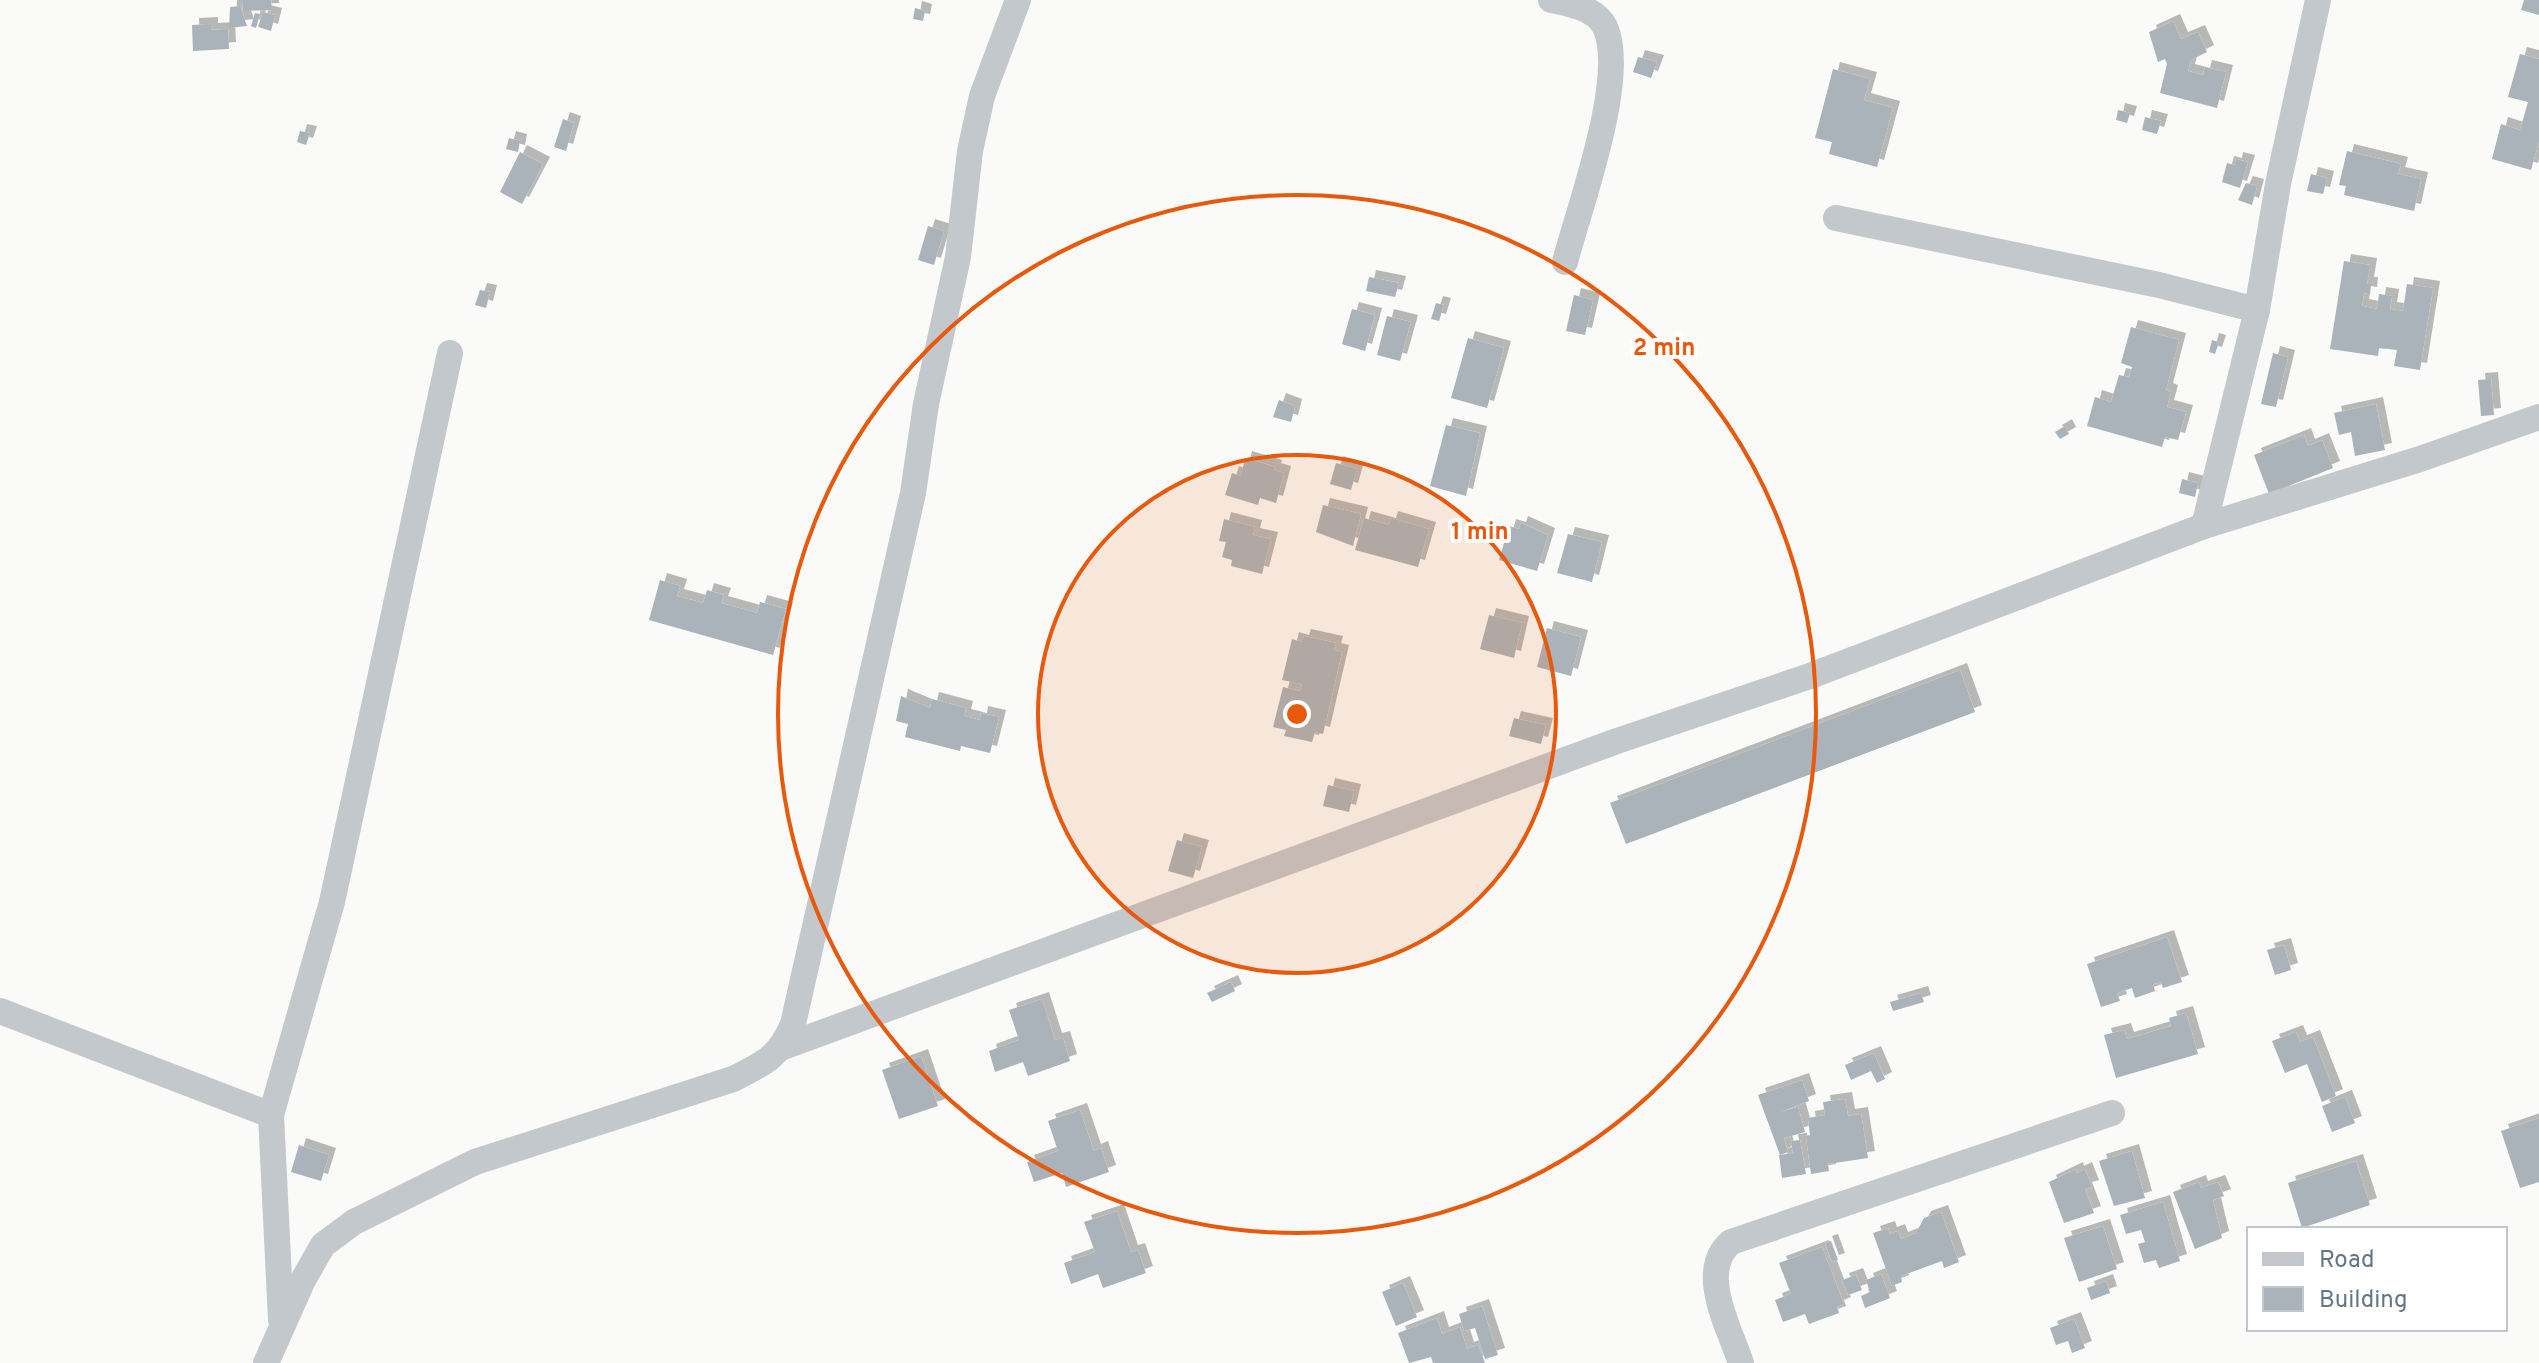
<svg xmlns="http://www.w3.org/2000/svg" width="2539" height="1363" font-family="Overpass,sans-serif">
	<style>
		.building { fill: #aab3b9; filter: url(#shadow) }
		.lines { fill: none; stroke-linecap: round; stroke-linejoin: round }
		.minor { stroke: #c3c8cc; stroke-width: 26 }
		.ring { fill: none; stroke: #e8590c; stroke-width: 4 }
		.centre { fill: #e8590c; stroke: #fff; stroke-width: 4 }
		.ring-label { font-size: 24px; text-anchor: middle; font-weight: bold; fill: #e8590c; stroke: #fff; stroke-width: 8; stroke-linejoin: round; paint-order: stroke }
	</style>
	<defs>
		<filter id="shadow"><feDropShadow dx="7" dy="-7" stdDeviation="0" flood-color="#0004"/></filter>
	</defs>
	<rect width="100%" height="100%" fill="#fafaf8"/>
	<g class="building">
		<path d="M 242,0 L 271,0 L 272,10 L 243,11 Z"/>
		<path d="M 2524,0 L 2539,0 L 2539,15 L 2521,10 Z"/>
		<path d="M 240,6 L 247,26 L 229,28 L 230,7 Z"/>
		<path d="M 915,8 L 925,11 L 923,21 L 913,19 Z"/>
		<path d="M 263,12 L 275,15 L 271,31 L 258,27 Z"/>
		<path d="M 255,13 L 260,14 L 256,28 L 251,26 Z"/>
		<path d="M 2173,21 L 2181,39 L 2198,32 L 2207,52 L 2191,60 L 2188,71 L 2203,75 L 2205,67 L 2226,72 L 2217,108 L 2160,93 L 2167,64 L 2165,59 L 2158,62 L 2149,32 Z"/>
		<path d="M 211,24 L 211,30 L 228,29 L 229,49 L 193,51 L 192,25 Z"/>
		<path d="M 2520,54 L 2539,59 L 2539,141 L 2531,170 L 2492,159 L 2501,124 L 2520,130 L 2528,102 L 2508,97 Z"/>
		<path d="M 1638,57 L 1657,62 L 1651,78 L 1633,72 Z"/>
		<path d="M 1833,69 L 1870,79 L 1864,100 L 1893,108 L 1877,167 L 1829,154 L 1832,142 L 1815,138 Z"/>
		<path d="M 2118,110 L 2130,113 L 2127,123 L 2116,120 Z"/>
		<path d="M 2145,117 L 2161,121 L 2157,134 L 2142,130 Z"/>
		<path d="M 563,119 L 574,123 L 566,151 L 554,147 Z"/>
		<path d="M 300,131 L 310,133 L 306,145 L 297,142 Z"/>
		<path d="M 509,138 L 520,141 L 518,152 L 506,149 Z"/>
		<path d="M 2347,151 L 2401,164 L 2398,174 L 2421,179 L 2414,211 L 2344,195 L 2346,186 L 2339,185 Z"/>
		<path d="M 520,152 L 543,164 L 522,204 L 500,192 Z"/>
		<path d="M 2236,159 L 2248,162 L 2240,188 L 2222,182 L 2227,163 L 2235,165 Z"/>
		<path d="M 2311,174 L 2327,178 L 2323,194 L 2307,191 Z"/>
		<path d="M 2246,183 L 2257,186 L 2252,205 L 2238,200 Z"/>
		<path d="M 928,226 L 944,231 L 934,265 L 918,260 Z"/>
		<path d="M 2344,261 L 2370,265 L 2367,284 L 2371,284 L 2370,294 L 2364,293 L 2362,306 L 2377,309 L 2379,294 L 2392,296 L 2390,309 L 2403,311 L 2407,284 L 2433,288 L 2420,370 L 2394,366 L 2397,350 L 2379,348 L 2378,356 L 2330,349 Z"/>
		<path d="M 1369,277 L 1399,283 L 1395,297 L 1366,291 Z"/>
		<path d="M 480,290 L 490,292 L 486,308 L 475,305 Z"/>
		<path d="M 1574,295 L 1593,300 L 1585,335 L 1566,331 Z"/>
		<path d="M 1436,303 L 1444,305 L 1439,321 L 1431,319 Z"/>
		<path d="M 1352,309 L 1375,315 L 1365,351 L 1342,344 Z"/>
		<path d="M 1387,316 L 1411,322 L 1400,361 L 1377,355 Z"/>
		<path d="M 2131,327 L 2179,340 L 2166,390 L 2171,392 L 2167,407 L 2186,412 L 2178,440 L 2165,437 L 2162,447 L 2087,426 L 2095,397 L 2111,402 L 2119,375 L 2129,377 L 2132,367 L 2121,363 Z"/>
		<path d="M 1468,338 L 1504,348 L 1487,408 L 1451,398 Z"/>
		<path d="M 2212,340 L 2219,342 L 2215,354 L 2209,352 Z"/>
		<path d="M 2273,353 L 2288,357 L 2276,407 L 2261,404 Z"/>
		<path d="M 2491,379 L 2494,415 L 2481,416 L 2478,380 Z"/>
		<path d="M 1279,400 L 1295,406 L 1291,422 L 1273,417 Z"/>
		<path d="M 2376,404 L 2385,450 L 2355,456 L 2351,432 L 2339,435 L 2334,413 Z"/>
		<path d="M 1446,425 L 1480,433 L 1466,496 L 1430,486 Z"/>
		<path d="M 2065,426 L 2069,434 L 2060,439 L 2055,432 Z"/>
		<path d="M 2304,435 L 2308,446 L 2322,440 L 2333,468 L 2269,494 L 2254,455 Z"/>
		<path d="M 1245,458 L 1275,467 L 1274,470 L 1284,473 L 1276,503 L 1260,498 L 1258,505 L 1225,495 L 1232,473 L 1241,476 Z"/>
		<path d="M 1336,463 L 1357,469 L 1351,490 L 1330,484 Z"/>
		<path d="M 2182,479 L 2198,483 L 2195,497 L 2179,493 Z"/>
		<path d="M 1323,505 L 1361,514 L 1353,546 L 1316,532 Z"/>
		<path d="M 1364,518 L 1389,525 L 1391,518 L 1429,529 L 1418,567 L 1355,550 Z"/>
		<path d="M 1224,519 L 1255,527 L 1253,535 L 1271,539 L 1262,574 L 1231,566 L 1232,560 L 1222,557 L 1226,542 L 1219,541 Z"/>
		<path d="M 1521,523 L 1548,535 L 1537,571 L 1499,560 L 1509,526 L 1519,529 Z"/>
		<path d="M 1568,534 L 1602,542 L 1592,582 L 1557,573 Z"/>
		<path d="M 660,580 L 680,586 L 677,596 L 703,603 L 707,590 L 724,595 L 721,603 L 757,613 L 760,602 L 786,609 L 773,655 L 649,620 Z"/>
		<path d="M 1489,615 L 1522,623 L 1514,658 L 1480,649 Z"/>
		<path d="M 1547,628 L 1581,637 L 1571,676 L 1537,667 Z"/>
		<path d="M 1304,636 L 1336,643 L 1334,650 L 1342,652 L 1323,734 L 1315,732 L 1312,742 L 1284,736 L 1286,730 L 1273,727 L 1283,687 L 1300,691 L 1302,684 L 1282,680 L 1292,639 L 1302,642 Z"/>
		<path d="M 1960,670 L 1975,712 L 1626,844 L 1610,803 Z"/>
		<path d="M 901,696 L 930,708 L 932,699 L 966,708 L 964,716 L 980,720 L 981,713 L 999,717 L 990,753 L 961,746 L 960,751 L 905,737 L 908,724 L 896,721 Z"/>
		<path d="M 1514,718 L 1546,725 L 1541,744 L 1509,736 Z"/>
		<path d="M 1328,785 L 1354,791 L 1349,812 L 1323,806 Z"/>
		<path d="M 1177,840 L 1202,847 L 1193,878 L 1168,871 Z"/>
		<path d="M 2167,937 L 2182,982 L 2163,988 L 2161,982 L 2153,984 L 2155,991 L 2135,998 L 2132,988 L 2117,993 L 2120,1001 L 2101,1007 L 2087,964 Z"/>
		<path d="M 2284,945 L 2291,970 L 2275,975 L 2267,950 Z"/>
		<path d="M 1231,982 L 1235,991 L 1212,1002 L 1207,993 Z"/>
		<path d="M 1921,993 L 1924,1002 L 1893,1011 L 1890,1002 Z"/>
		<path d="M 1042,999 L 1055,1040 L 1063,1038 L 1070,1061 L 1028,1076 L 1023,1062 L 995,1072 L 989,1051 L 1019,1040 L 1009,1010 Z"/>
		<path d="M 2186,1013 L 2198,1054 L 2116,1078 L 2104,1035 L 2124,1030 L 2127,1039 L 2171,1026 L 2169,1018 Z"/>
		<path d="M 2296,1032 L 2300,1042 L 2313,1037 L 2336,1096 L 2322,1102 L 2307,1064 L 2285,1073 L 2272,1041 Z"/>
		<path d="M 1874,1053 L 1885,1079 L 1877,1083 L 1871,1071 L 1851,1080 L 1845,1065 Z"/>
		<path d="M 921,1056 L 938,1106 L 899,1119 L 882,1070 Z"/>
		<path d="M 1802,1080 L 1809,1101 L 1780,1112 L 1798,1107 L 1805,1132 L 1784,1138 L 1788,1152 L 1780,1155 L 1758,1095 Z"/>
		<path d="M 2345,1097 L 2355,1123 L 2332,1132 L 2322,1106 Z"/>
		<path d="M 1845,1099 L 1848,1116 L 1861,1114 L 1868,1158 L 1828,1164 L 1829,1171 L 1811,1174 L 1806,1136 L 1810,1135 L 1808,1118 L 1825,1115 L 1823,1102 Z"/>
		<path d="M 1080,1110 L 1094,1151 L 1101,1148 L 1109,1172 L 1066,1187 L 1062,1173 L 1034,1182 L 1027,1162 L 1058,1151 L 1048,1121 Z"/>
		<path d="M 2539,1118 L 2539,1182 L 2520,1188 L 2501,1131 Z"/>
		<path d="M 1800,1140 L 1806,1174 L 1782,1178 L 1779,1155 L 1793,1153 L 1791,1141 Z"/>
		<path d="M 299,1145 L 329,1155 L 321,1181 L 291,1172 Z"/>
		<path d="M 2132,1151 L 2145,1198 L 2114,1206 L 2099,1161 Z"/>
		<path d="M 2356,1161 L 2370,1205 L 2302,1228 L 2288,1183 Z"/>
		<path d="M 2076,1169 L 2077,1173 L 2085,1169 L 2092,1187 L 2085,1189 L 2094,1213 L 2064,1223 L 2049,1182 Z"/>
		<path d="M 2199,1182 L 2201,1188 L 2218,1182 L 2224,1196 L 2213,1200 L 2222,1238 L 2195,1249 L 2173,1192 Z"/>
		<path d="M 2163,1202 L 2180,1261 L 2159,1268 L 2156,1260 L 2144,1263 L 2138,1244 L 2145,1242 L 2141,1230 L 2126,1234 L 2120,1215 Z"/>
		<path d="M 1117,1211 L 1131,1252 L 1138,1250 L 1146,1273 L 1103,1288 L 1098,1274 L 1071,1284 L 1064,1263 L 1095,1252 L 1084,1222 Z"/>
		<path d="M 1941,1212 L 1959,1262 L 1944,1268 L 1942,1261 L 1901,1276 L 1902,1282 L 1892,1286 L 1873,1233 L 1888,1228 L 1890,1234 L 1898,1231 L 1901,1239 L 1916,1233 L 1924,1218 Z"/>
		<path d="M 2103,1226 L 2117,1269 L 2079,1282 L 2064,1238 Z"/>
		<path d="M 1831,1241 L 1838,1260 L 1832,1262 L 1825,1243 Z"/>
		<path d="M 1822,1247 L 1844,1304 L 1837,1307 L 1839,1313 L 1809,1324 L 1805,1314 L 1783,1322 L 1775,1300 L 1791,1294 L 1779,1263 Z"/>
		<path d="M 1881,1274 L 1890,1298 L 1865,1308 L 1861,1296 L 1870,1292 L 1866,1280 Z"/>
		<path d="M 1856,1275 L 1862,1290 L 1848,1295 L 1842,1280 Z"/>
		<path d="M 2106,1281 L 2110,1293 L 2091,1300 L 2087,1288 Z"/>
		<path d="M 1403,1283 L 1417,1317 L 1396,1326 L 1382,1292 Z"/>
		<path d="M 1482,1306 L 1498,1355 L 1485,1359 L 1475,1328 L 1464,1331 L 1459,1314 Z"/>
		<path d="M 1437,1318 L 1442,1334 L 1460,1327 L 1467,1349 L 1478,1345 L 1485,1363 L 1433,1363 L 1431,1357 L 1409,1363 L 1398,1333 Z"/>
		<path d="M 2074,1319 L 2085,1348 L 2072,1353 L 2068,1341 L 2056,1345 L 2050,1328 Z"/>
	</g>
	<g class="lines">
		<g class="minor">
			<path d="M 1551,0 C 1570,4 1596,8 1605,27 C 1628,77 1579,208 1565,262"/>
			<path d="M 1836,218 L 2159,285 L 2257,310"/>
			<path d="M 2204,526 L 2257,310 L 2278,184 L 2318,0"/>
			<path d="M 0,1011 L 271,1115"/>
			<path d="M 783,1047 L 1617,741 L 1810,676 L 2204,526 L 2420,459 L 2539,417"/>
			<path d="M 281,1320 L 271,1115 L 332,902 L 450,353"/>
			<path d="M 266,1363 L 303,1280 L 323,1245 L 354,1222 L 475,1162 L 733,1079 C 765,1063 779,1057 793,1024 L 913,493 L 926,404 L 958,257 L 970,151 L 982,96 L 1018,0"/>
			<path d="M 1741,1363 C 1729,1327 1697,1271 1731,1242 L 2112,1113"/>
		</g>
	</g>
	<circle cx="1297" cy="714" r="259" fill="#e8590c" fill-opacity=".12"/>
	<g class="ring">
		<circle cx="1297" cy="714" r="259"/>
		<circle cx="1297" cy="714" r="519"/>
	</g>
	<circle cx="1297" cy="714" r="12" class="centre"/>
	<g class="ring-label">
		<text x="1664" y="355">2 min</text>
		<text x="1480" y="539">1 min</text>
	</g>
	<rect x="2247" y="1227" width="260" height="104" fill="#ffffff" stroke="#c1c8cd" stroke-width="2"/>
	<rect x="2263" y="1253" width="40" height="12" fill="#c3c8cc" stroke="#c1c8cd" stroke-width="2"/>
	<text x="2319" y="1267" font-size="24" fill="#657683">Road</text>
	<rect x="2263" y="1287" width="40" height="24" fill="#aab3b9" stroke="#c1c8cd" stroke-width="2"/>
	<text x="2319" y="1307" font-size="24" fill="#657683">Building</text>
</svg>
